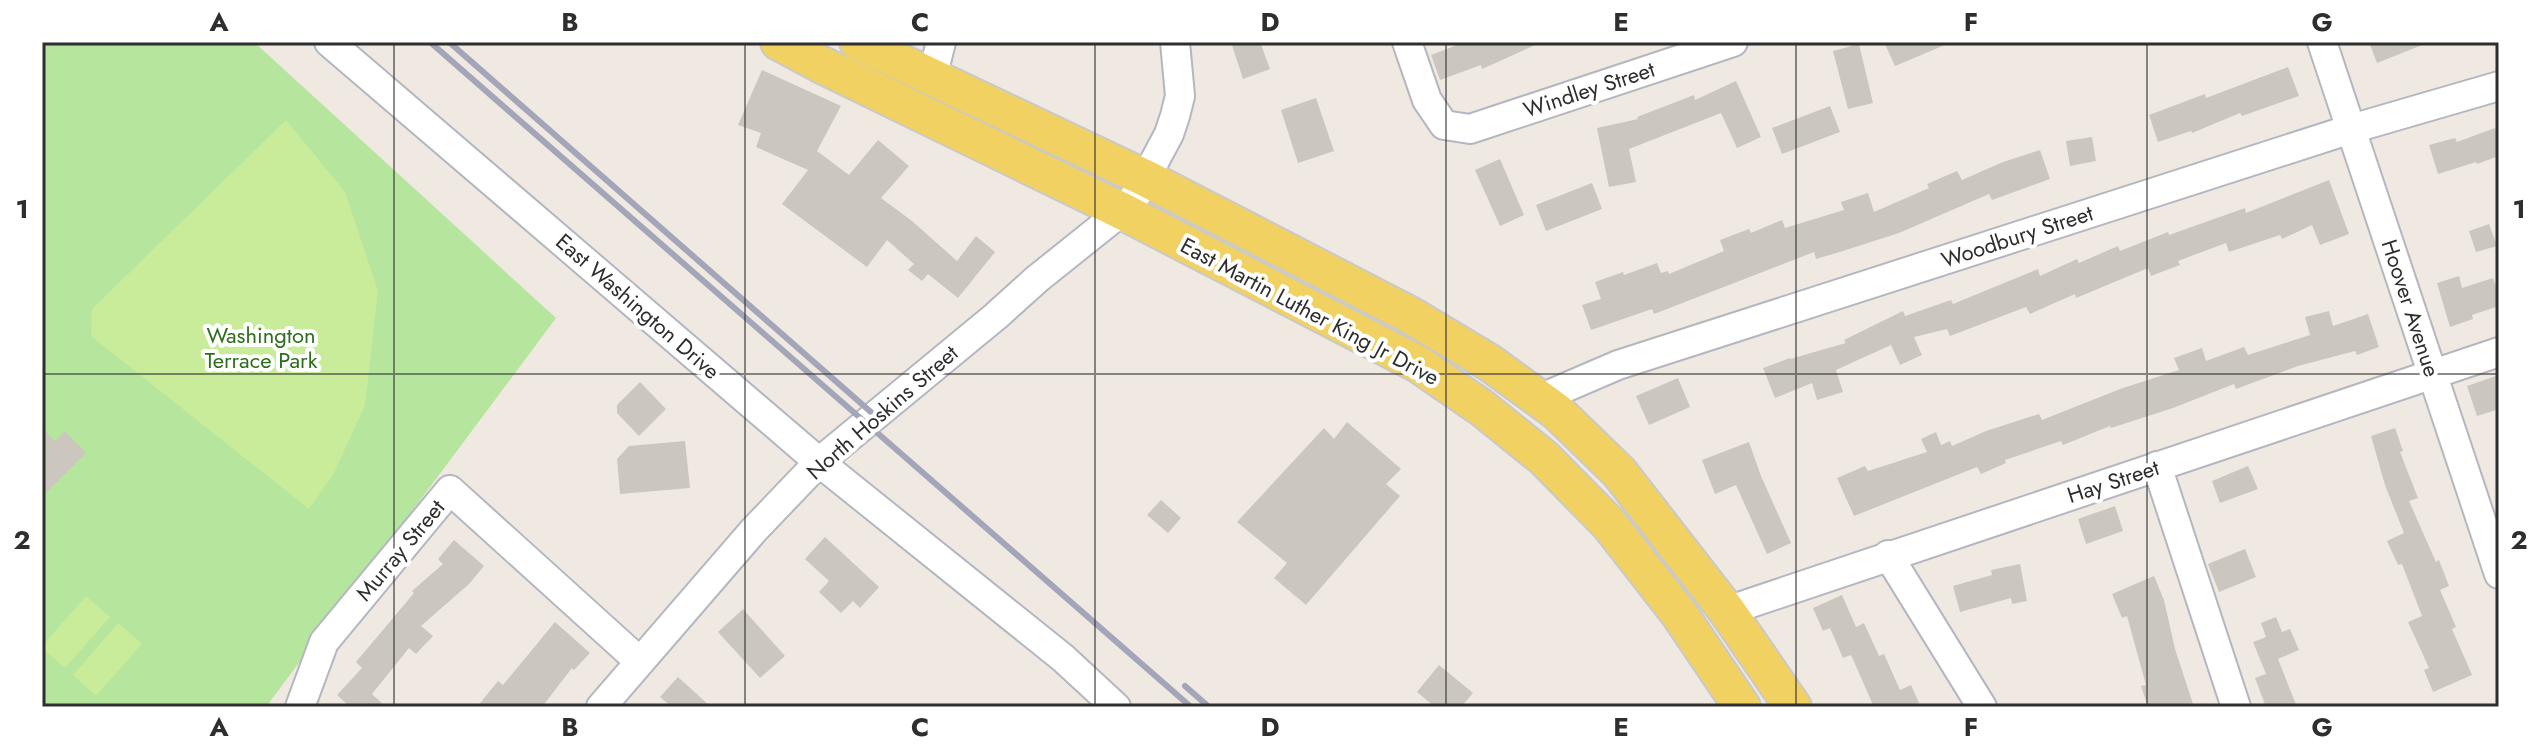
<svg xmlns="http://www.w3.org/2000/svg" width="2541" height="749" font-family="Jost,sans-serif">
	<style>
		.green { fill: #b6e59e }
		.pitch { fill: #c9ec9a }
		.building { fill: #cbc7bf }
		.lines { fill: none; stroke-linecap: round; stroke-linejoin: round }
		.minor-casing { stroke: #b4b7c1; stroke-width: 32 }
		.major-casing { stroke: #c9c9c9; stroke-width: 40 }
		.minor { stroke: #fff; stroke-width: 28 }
		.major { stroke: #f2d163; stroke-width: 36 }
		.rail { stroke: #a3a6b8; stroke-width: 6 }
		.grid { fill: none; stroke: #2e2e2e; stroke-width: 2; stroke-opacity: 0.55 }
		.labels { text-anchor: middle; stroke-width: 8; stroke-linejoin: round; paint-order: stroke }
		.street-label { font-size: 22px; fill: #2e2e2e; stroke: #fff }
		.park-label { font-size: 22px; fill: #2c6e1b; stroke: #fff }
		.neatline { fill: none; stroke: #2e2e2e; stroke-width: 3 }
		.grid-label { font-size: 26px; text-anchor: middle; font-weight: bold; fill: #2e2e2e }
	</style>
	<rect width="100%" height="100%" fill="#efe9e1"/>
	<path class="green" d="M 42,42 L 254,42 L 556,318 L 266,707 L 42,707 Z"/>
	<g class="pitch">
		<path d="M 286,120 L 345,192 L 378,291 L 365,405 L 333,475 L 309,509 L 91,336 L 92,309 Z"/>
		<path d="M 86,596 L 110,617 L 65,668 L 42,648 L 42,646 Z"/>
		<path d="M 118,623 L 142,644 L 96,696 L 73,675 Z"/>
	</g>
	<g class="building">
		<path d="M 1231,42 L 1260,42 L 1270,69 L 1243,79 Z"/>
		<path d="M 1465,42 L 1542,42 L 1482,69 L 1481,65 L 1440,80 L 1431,55 Z"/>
		<path d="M 1884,42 L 1952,42 L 1895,66 Z"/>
		<path d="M 2369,42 L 2427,42 L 2427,43 L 2377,63 Z"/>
		<path d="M 1859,44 L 1873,103 L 1848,109 L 1833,51 Z"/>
		<path d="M 2288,67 L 2299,96 L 2242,116 L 2240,113 L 2192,133 L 2191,131 L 2158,142 L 2149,115 L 2205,94 L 2206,98 Z"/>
		<path d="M 762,70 L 841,106 L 817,151 L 849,175 L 878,140 L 909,166 L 881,198 L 912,221 L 957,261 L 976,236 L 995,252 L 958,298 L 928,274 L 922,281 L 908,270 L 914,264 L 887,240 L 867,267 L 782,204 L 808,170 L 756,147 L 761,133 L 738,125 Z"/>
		<path d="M 1736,81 L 1761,137 L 1737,148 L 1721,113 L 1629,149 L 1636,182 L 1609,187 L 1597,128 L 1638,119 L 1637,117 L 1694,95 L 1695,100 Z"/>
		<path d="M 1316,98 L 1334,151 L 1298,163 L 1281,110 Z"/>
		<path d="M 1830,106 L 1840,132 L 1782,154 L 1772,128 Z"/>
		<path d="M 2495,128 L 2499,139 L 2499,156 L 2477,164 L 2476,162 L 2438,174 L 2429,145 L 2455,138 L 2457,142 Z"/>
		<path d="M 2092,137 L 2096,161 L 2070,166 L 2066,141 Z"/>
		<path d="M 2040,150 L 2050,179 L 1992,200 L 1989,194 L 1899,233 L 1843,251 L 1816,259 L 1814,252 L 1654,314 L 1652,309 L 1591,330 L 1582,305 L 1601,299 L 1595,282 L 1623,272 L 1624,275 L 1657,263 L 1661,273 L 1668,271 L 1669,274 L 1724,251 L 1720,240 L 1749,229 L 1751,233 L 1782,220 L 1785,228 L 1844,210 L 1841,202 L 1868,193 L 1874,212 L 1929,188 L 1927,184 L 1957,171 L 1962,180 L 2003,162 Z"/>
		<path d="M 1500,159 L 1524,215 L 1500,226 L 1475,170 Z"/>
		<path d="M 2329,180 L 2349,234 L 2320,245 L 2312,225 L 2282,239 L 2280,235 L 2229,252 L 2226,243 L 2178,261 L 2180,265 L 2151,276 L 2148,268 L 2076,298 L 2075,294 L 2030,314 L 2026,307 L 1950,336 L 1947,329 L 1914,337 L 1922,355 L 1900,365 L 1891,345 L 1836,370 L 1843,392 L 1817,400 L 1812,383 L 1775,398 L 1763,368 L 1790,358 L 1790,359 L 1846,343 L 1844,340 L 1903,311 L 1905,316 L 1951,300 L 1953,304 L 2038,269 L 2040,276 L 2077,259 L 2079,263 L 2118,246 L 2120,251 L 2168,232 L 2169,235 L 2245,208 L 2246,213 Z"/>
		<path d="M 1592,183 L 1602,209 L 1546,231 L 1536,205 Z"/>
		<path d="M 2489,224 L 2497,246 L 2476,252 L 2469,231 Z"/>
		<path d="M 2459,276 L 2462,288 L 2493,278 L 2499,296 L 2499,306 L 2472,315 L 2473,319 L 2450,327 L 2437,283 Z"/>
		<path d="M 2329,311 L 2333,326 L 2368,314 L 2379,347 L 2357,355 L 2355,351 L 2298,366 L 2236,389 L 2234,384 L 2173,408 L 2111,428 L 2110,426 L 2063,445 L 2061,441 L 2005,460 L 2006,463 L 1981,474 L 1977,467 L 1854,516 L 1837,478 L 1865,466 L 1868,471 L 1927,452 L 1921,439 L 1936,432 L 1941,445 L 1950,441 L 1952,446 L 1986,431 L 2039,414 L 2042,420 L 2120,389 L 2179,370 L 2174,358 L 2202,348 L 2206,361 L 2244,347 L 2248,355 L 2310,335 L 2305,317 Z"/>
		<path d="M 2499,375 L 2499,409 L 2477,416 L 2467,386 Z"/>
		<path d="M 1678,378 L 1690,407 L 1649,425 L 1636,396 Z"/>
		<path d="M 640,382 L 666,409 L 639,436 L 617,413 L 617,405 Z"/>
		<path d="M 1347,422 L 1401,469 L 1386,484 L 1400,496 L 1306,605 L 1274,578 L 1287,563 L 1237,522 L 1324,428 L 1334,439 Z"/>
		<path d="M 42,428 L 55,441 L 65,431 L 86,453 L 42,497 Z"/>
		<path d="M 2395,428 L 2403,451 L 2400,452 L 2418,498 L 2409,501 L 2436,562 L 2439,560 L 2449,586 L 2440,590 L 2456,627 L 2452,629 L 2472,675 L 2433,692 L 2424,670 L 2429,668 L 2408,622 L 2422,616 L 2402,564 L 2398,565 L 2387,541 L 2404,533 L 2385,485 L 2371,436 Z"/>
		<path d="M 685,441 L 690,488 L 620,494 L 617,459 L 629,446 Z"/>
		<path d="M 1749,442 L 1761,476 L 1791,543 L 1767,554 L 1736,485 L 1715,494 L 1702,460 Z"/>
		<path d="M 2248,466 L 2258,489 L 2220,503 L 2212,481 Z"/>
		<path d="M 1161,500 L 1181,518 L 1168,533 L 1147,515 Z"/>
		<path d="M 2115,506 L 2123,531 L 2086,544 L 2078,519 Z"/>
		<path d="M 825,537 L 879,587 L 860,608 L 853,601 L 841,613 L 819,592 L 829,581 L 805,559 Z"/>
		<path d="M 454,540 L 484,566 L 469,584 L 421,626 L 433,636 L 416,654 L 409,648 L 372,694 L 386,707 L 350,707 L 337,695 L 362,668 L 356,662 L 414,593 L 412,591 L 443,564 L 438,559 Z"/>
		<path d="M 2245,549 L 2256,577 L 2219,592 L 2208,564 Z"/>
		<path d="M 2020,564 L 2027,601 L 2012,604 L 2011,598 L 1960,612 L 1953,586 L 1992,575 L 1991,570 Z"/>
		<path d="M 2154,576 L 2164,600 L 2175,649 L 2194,707 L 2148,707 L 2141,686 L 2146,685 L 2127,616 L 2122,618 L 2112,594 Z"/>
		<path d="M 1842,595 L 1856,627 L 1864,623 L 1879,656 L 1884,654 L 1900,690 L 1911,685 L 1919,703 L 1909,707 L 1874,707 L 1851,655 L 1843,658 L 1830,628 L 1823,631 L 1813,608 Z"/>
		<path d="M 743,609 L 785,656 L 760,678 L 718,632 Z"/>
		<path d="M 2276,617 L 2282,632 L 2290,629 L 2299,650 L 2278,659 L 2297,707 L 2266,707 L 2255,678 L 2266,674 L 2253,642 L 2266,637 L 2261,623 Z"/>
		<path d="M 555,622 L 590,653 L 574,670 L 572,668 L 542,707 L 477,707 L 498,681 L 503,685 Z"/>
		<path d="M 1439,665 L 1473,693 L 1461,707 L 1435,707 L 1417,692 Z"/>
		<path d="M 678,677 L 711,707 L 672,707 L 660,697 Z"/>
	</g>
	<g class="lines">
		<g class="minor-casing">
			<g id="minor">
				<path d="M 329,42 L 819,462 L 1063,658 L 1116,707"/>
				<path d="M 1407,42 L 1427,100 L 1444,125 L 1470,129 L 1733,42"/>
				<path d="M 2322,42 L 2499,574"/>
				<path d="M 932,78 L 941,42"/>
				<path d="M 1539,399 L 1618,365 L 2351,129 L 2499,86"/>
				<path d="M 2157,466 L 2236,707"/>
				<path d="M 1888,555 L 1982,707"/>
				<path d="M 1727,611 L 2499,352"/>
				<path d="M 300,707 L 324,642 L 450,490 L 639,661"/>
				<path d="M 601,707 L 754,530 L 819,462 L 996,316 L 1037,279 L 1122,211 L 1137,194 L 1169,134 L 1175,116 L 1180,96 L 1175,42"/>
			</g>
		</g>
		<g class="major-casing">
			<g id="major">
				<path d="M 779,42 L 820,64 L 1122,211 L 1418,364 L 1482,408 L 1544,458 L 1609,524 L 1680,615 L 1742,707"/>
				<path d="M 858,42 L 1147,179 L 1410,315 L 1490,363 L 1556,411 L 1619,472 L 1727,611 L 1793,707"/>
			</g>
		</g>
		<use href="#minor" class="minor"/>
		<use href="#major" class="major"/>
		<g class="rail">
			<path d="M 430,42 L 1191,707"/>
			<path d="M 449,42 L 880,420"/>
			<path d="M 1185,686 L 1209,707"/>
		</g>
	</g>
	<path class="grid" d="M 394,42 L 394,707M 745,42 L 745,707M 1095,42 L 1095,707M 1446,42 L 1446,707M 1796,42 L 1796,707M 2147,42 L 2147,707M 42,374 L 2499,374"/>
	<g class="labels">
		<g class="street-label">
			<text transform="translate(1589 89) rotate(-18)" y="8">Windley Street</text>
			<text transform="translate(2017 236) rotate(-18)" y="8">Woodbury Street</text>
			<text transform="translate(638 306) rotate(41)" y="8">East Washington Drive</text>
			<text transform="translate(2411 308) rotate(72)" y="8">Hoover Avenue</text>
			<text transform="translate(1310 311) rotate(28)" y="8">East Martin Luther King Jr Drive</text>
			<text transform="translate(882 412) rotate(-41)" y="8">North Hoskins Street</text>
			<text transform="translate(2113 481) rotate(-18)" y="8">Hay Street</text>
			<text transform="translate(400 550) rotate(-50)" y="8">Murray Street</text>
		</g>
		<g class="park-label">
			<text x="261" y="343">Washington<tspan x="261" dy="25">Terrace Park</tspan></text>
		</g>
	</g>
	<rect width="2541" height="749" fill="none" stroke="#ffffff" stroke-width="88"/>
	<rect x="44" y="44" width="2453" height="661" class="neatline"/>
	<g class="grid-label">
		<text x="219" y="31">A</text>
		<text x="570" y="31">B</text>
		<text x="920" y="31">C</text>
		<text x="1270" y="31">D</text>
		<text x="1621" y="31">E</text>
		<text x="1971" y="31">F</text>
		<text x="2322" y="31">G</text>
		<text x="22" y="218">1</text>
		<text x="2519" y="218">1</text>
		<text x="22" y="549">2</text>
		<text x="2519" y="549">2</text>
		<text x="219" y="736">A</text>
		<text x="570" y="736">B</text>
		<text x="920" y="736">C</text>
		<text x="1270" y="736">D</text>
		<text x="1621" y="736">E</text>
		<text x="1971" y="736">F</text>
		<text x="2322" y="736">G</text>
	</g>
</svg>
